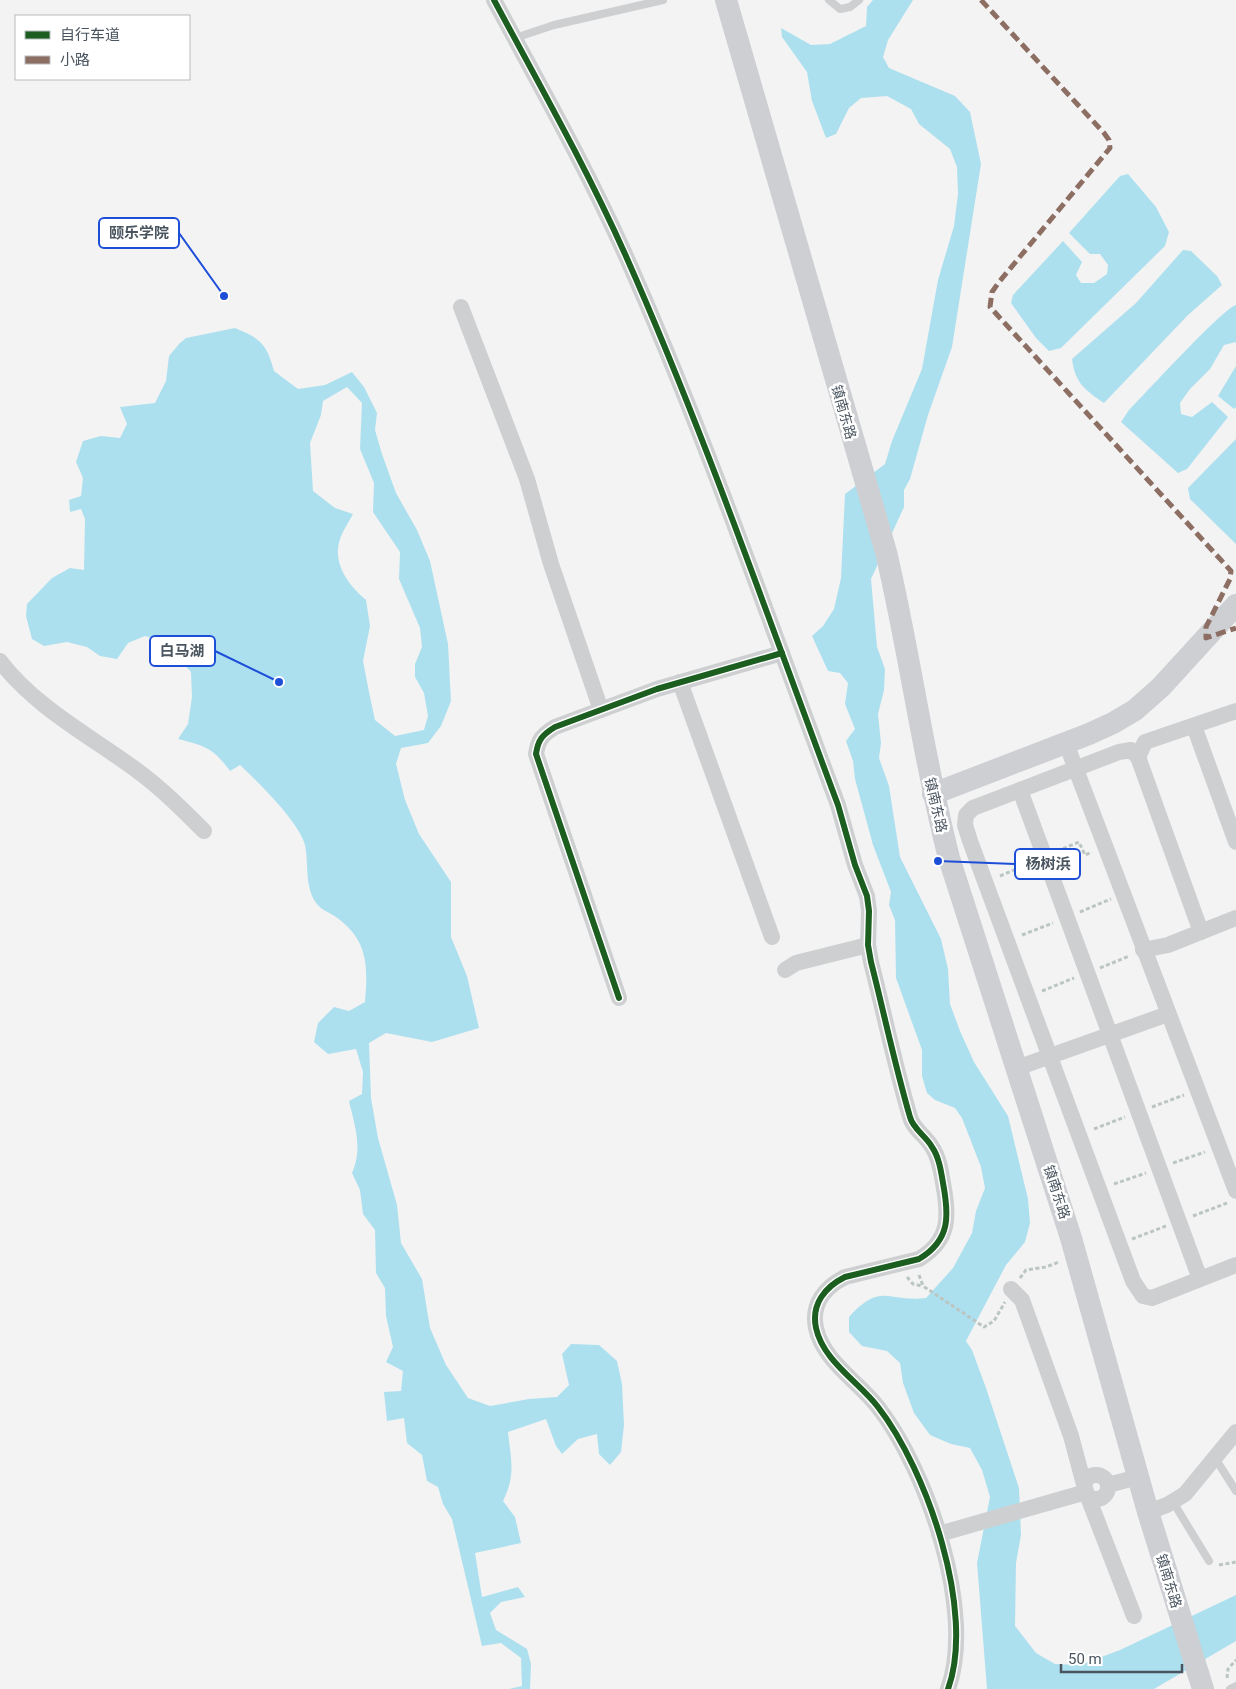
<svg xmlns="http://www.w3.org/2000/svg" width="1236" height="1689" font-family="Roboto,'Noto Sans SC',sans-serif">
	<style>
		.water { fill: #ade0ef; fill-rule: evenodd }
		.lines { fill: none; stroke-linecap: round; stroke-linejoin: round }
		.path { stroke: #bbc6c3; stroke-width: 3; stroke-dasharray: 4 2.5; stroke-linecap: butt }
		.lane { stroke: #cdcfd1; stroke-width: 8 }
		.street { stroke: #cdcfd1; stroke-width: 16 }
		.secondary { stroke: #cdcfd3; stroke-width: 22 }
		.quiet { stroke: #8d6e63; stroke-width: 5; stroke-dasharray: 10 5; stroke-linecap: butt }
		.cycleway-casing { stroke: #fff; stroke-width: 9 }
		.cycleway { stroke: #1b5e20; stroke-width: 6 }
		.labels { text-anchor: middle; stroke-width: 5; stroke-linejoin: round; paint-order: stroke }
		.street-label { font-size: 14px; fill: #4a5560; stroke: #fff }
		.leader { fill: none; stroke: #1d4ed8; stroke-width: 2 }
		.callout-dot { fill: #1d4ed8; stroke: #fff; stroke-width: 2 }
		.callout { fill: #fff; stroke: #1d4ed8; stroke-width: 2 }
		.callout-label { font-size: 15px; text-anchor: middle; font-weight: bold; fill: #4a5560 }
	</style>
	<rect width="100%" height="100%" fill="#f3f3f3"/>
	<g class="water">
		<path d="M 873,0 L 913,0 L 888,40 L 883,57 L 889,68 L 955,96 L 970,112 L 981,164 L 952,347 L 928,415 L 910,479 L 904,490 L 904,507 L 871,579 L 877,647 L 885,669 L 884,690 L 878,714 L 881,743 L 879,758 L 889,786 L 900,857 L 941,939 L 948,969 L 950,1004 L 960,1031 L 974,1062 L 1008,1116 L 1028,1199 L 1030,1223 L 1025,1242 L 1006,1265 L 966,1341 L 972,1350 L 986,1388 L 1019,1488 L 1021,1535 L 1016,1563 L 1015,1626 L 1036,1653 L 1055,1664 L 1080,1665 L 1120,1650 L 1236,1595 L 1236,1641 L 1154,1689 L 987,1689 L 977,1563 L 990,1497 L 982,1470 L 970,1448 L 951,1444 L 930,1435 L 914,1413 L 903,1383 L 900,1363 L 887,1351 L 862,1346 L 849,1332 L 849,1317 C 882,1281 887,1303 926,1298 L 953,1268 L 972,1233 L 976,1211 L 985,1188 L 981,1167 L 962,1118 L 955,1108 L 935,1100 L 927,1093 L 922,1076 L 922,1050 L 896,978 L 895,920 L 889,905 L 891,892 L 873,845 L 855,779 L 853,761 L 846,741 L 855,729 L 845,704 L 848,683 L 840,673 L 828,671 L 812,636 L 823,626 L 834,609 L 841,578 L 845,494 L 885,464 L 892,441 L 922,369 L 938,280 L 954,226 L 958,194 L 957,167 L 950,149 L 919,124 L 911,109 L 887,96 L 861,98 L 849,108 L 836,134 L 826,138 L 812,101 L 807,72 L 782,37 L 781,28 L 811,45 L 830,44 L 866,26 L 867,7 Z"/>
		<path d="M 1128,174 L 1156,207 L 1169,232 L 1165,246 L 1061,348 L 1049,351 L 1036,338 L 1011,303 L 1013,295 L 1063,241 L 1082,262 L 1076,275 L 1081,283 L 1094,283 L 1107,274 L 1108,265 L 1100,254 L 1090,254 L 1069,233 L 1120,176 Z"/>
		<path d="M 1183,250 L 1191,251 L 1217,276 L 1222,285 L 1188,315 L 1104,403 C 1085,390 1075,383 1072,359 L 1136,303 Z"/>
		<path d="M 1236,305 L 1236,342 L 1224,345 L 1210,369 L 1190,389 L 1180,403 L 1181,414 L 1192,417 L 1212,402 L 1228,417 L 1187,469 L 1178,473 L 1121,422 L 1129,410 C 1144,395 1224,307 1236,305 Z"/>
		<path d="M 235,328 C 260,338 267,344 274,371 L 298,389 L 325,385 L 352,372 L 364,387 L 377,413 L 375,430 L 382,454 L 396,493 L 417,530 L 430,561 L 448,644 L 451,701 L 441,726 L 428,743 L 401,748 L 396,764 L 405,800 L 419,834 L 451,882 L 451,937 L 467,976 L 479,1028 L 432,1042 L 386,1033 L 369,1043 L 371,1098 L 378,1138 L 397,1205 L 401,1243 L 422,1279 L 430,1328 L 446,1365 L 468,1398 L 490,1406 L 529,1399 L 557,1397 L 569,1385 L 562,1354 L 571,1344 L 599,1345 L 617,1361 L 622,1384 L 624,1425 L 621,1452 L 610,1465 L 599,1454 L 597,1434 L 578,1439 L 562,1454 L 556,1446 L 546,1419 L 508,1432 C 511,1460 516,1475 503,1501 L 515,1517 L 521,1543 L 475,1553 L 482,1597 L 518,1587 L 525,1597 L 501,1602 L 490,1613 L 496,1630 L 527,1649 L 531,1664 L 530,1689 L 509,1689 L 522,1686 L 521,1658 L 501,1643 L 482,1646 L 452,1519 L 443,1504 L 438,1487 L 427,1481 L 422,1455 L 407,1443 L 404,1418 L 387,1421 L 384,1392 L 401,1391 L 403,1371 L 386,1362 L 393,1347 L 386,1316 L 385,1288 L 376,1273 L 375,1230 L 363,1214 L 360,1190 L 352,1173 C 363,1148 355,1127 349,1101 L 362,1094 L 363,1072 L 356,1049 L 328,1054 L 314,1042 L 318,1023 L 334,1007 L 349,1011 L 365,1002 C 368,965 368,940 336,917 C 331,913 321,910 317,904 C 304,888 309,863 305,845 C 299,822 258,782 240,765 L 230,771 C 213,748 206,746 178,739 L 188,724 L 192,697 L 191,672 L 163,641 L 145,636 L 128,643 L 117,659 L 100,656 L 87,647 L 67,642 L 44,646 L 32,639 L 26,616 L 27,604 L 52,578 L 70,568 L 84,570 L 85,519 L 81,509 L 70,512 L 69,500 L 81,496 L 83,478 L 76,462 L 83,441 L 101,436 L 120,438 L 127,424 L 120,407 L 155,403 L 166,381 L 169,356 L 179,344 L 186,338 ZM 347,387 L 362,403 L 360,449 L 374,483 L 373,512 L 400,552 L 399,579 L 420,628 L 422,647 L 415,664 L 415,677 L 424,693 L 428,716 L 424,730 L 395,736 L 375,720 L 369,692 L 363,661 L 370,626 L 366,600 C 348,585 332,563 340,539 C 343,530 349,522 353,514 L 335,508 L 313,491 L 310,443 L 321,415 L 323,401 Z"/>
		<path d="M 1236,366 L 1236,407 L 1234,409 L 1218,396 Z"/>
		<path d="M 1236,439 L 1236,544 L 1190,499 L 1188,488 Z"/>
	</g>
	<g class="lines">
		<g class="path">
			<path d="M 1057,851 L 1079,842 L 1085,855 L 1092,852"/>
			<path d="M 1000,876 L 1031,863"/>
			<path d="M 1080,912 L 1111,899"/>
			<path d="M 1022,935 L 1053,923"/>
			<path d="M 1100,968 L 1129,956"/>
			<path d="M 1042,991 L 1074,978"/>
			<path d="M 1152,1107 L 1184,1095"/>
			<path d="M 1094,1129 L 1125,1117"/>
			<path d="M 1173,1163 L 1205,1152"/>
			<path d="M 1114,1184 L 1146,1173"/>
			<path d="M 1193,1216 L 1227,1203"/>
			<path d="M 1132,1239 L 1166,1226"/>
			<path d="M 919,1275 L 923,1286 L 984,1327 L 994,1321 L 1005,1302"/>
			<path d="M 907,1277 L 913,1284 L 922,1286"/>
			<path d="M 1020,1278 L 1026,1270 L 1046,1267 L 1059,1262"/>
			<path d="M 1219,1565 L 1236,1562"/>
			<path d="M 1227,1678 L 1228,1669 L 1236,1660"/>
		</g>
		<g class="lane">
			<path d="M 829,0 L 840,9 L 850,7 L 859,0"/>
			<path d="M 515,38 L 554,25 L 663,0"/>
			<path d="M 1215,1458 L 1236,1491"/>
			<path d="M 1173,1502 L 1209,1561"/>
			<path d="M 1230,1689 L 1236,1686"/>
		</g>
		<g class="street">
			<path d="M 494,0 C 539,84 586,167 625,254 C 705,434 769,621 838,805 L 855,865 L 867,896 L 869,911 L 868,945 L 871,962 C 884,1013 895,1066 910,1117 C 913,1129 926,1136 932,1147 C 939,1157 941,1171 943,1183 C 949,1215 951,1240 919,1259 L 845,1277 C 825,1287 811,1304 816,1328 C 823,1361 859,1382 878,1407 C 927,1470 976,1612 948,1689"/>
			<path d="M 461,307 L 527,479 L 551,564 L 601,710"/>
			<path d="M 0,661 C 35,707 90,736 135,769 C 160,787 182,809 204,831"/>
			<path d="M 680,682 L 772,937"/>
			<path d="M 1194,726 L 1236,842"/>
			<path d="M 1066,743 L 1236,1191"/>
			<path d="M 1138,757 L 1145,742 L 1236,711"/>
			<path d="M 1020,790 L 1200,1279"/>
			<path d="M 1201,932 L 1138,757 L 1131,750 L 1119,752 L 973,808 L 966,815 L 965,825 L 970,841 L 1133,1281 L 1143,1296 L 1152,1298 L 1236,1265"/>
			<path d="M 1143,950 L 1168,945 L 1236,918"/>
			<path d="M 785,970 L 796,963 L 868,945"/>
			<path d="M 619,998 L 536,754 C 538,740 542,735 555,727 L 657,689 L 782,653"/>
			<path d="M 1017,1068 L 1168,1014"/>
			<path d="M 1011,1289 L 1022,1300 L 1071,1436 L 1086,1492 L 1134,1616"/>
			<circle cx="1096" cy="1487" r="12"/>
			<path d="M 1108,1485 L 1138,1477"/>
			<path d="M 1148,1512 L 1167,1505 L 1185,1494 L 1236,1432"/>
			<path d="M 939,1534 L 1086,1492"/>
		</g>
		<g class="secondary">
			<path d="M 726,0 L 886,552 C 910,654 923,757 949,858 L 1071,1238 L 1148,1512 L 1203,1689"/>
			<path d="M 933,794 L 1089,734 L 1113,723 L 1135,710 L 1161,687 L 1236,605"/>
		</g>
		<path class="quiet" d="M 981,0 L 1104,133 L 1109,140 L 1110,148 L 999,282 L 992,292 L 990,307 L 1231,571 L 1230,579 L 1206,627 L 1206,638 L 1236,628"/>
		<g class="cycleway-casing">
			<g id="cycleway">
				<path d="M 494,0 C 539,84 586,167 625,254 C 705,434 769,621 838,805 L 855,865 L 867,896 L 869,911 L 868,945 L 871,962 C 884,1013 895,1066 910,1117 C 913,1129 926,1136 932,1147 C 939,1157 941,1171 943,1183 C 949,1215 951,1240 919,1259 L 845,1277 C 825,1287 811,1304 816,1328 C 823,1361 859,1382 878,1407 C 927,1470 976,1612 948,1689"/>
				<path d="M 619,998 L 536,754 C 538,740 542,735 555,727 L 657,689 L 782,653"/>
			</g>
		</g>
		<use href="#cycleway" class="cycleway"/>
	</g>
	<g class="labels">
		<g class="street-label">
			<text transform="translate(844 412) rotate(74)" y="5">镇南东路</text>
			<text transform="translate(936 805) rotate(77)" y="5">镇南东路</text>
			<text transform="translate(1057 1192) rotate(72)" y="5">镇南东路</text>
			<text transform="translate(1169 1581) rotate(73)" y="5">镇南东路</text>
		</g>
	</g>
	<path class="leader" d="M224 296L179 233M279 682L215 651M938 861L1015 864"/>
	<g class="callout-dot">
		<circle cx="224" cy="296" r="5"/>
		<circle cx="279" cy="682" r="5"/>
		<circle cx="938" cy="861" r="5"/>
	</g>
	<g class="callout">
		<rect x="99" y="218" width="80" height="30" rx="5"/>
		<rect x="150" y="636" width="65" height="30" rx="5"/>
		<rect x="1015" y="849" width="65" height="30" rx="5"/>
	</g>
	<g class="callout-label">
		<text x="139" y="238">颐乐学院</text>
		<text x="182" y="656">白马湖</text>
		<text x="1048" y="869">杨树浜</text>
	</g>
	<rect x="15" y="15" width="175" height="65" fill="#ffffff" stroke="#b7bbbf"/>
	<rect x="25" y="31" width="25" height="8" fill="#1b5e20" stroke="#b7bbbf"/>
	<text x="60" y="40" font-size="15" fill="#4a5560">自行车道</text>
	<rect x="25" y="56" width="25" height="8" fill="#8d6e63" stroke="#b7bbbf"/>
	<text x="60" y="65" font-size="15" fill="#4a5560">小路</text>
	<path d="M1061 1664v8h121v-8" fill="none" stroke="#4a5560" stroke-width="2.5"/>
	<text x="1068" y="1664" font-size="15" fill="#4a5560" stroke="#ffffff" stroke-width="4" paint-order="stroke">50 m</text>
</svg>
